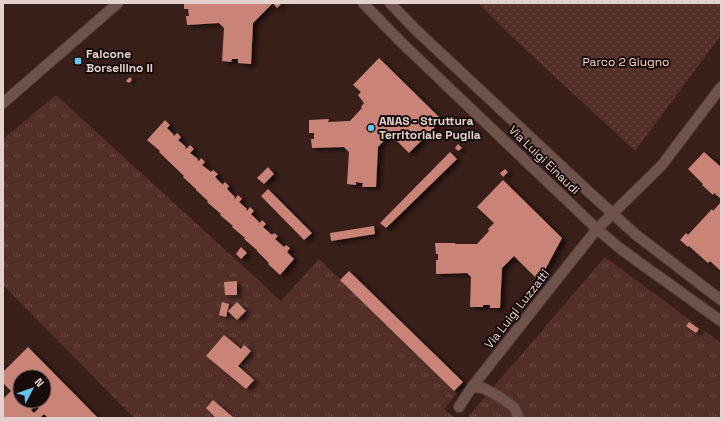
<svg xmlns="http://www.w3.org/2000/svg" width="724" height="421" font-family="'Space Grotesk',sans-serif">
	<style>
		.grass { fill: url(#grass-tufts) }
		.park { fill: url(#park-dots) }
		.building { fill: #ca8477; fill-rule: evenodd; filter: url(#shadow) }
		.lines { fill: none; stroke-linecap: round; stroke-linejoin: round }
		.street-casing { stroke: #513c39; stroke-width: 12 }
		.secondary-casing { stroke: #513c39; stroke-width: 12 }
		.street { stroke: #6f524c; stroke-width: 10 }
		.secondary { stroke: #6f524c; stroke-width: 10 }
		.poi-dot { fill: #65c5ee; stroke: #180c0a; stroke-width: 1.5 }
		.labels { text-anchor: middle; stroke-width: 4; stroke-linejoin: round; paint-order: stroke }
		.poi-label { font-size: 12px; font-weight: bold; fill: #e3d1ce; stroke: #180c0a; text-anchor: start }
		.park-label { font-size: 12px; fill: #fdd4cb; stroke: #180c0a }
		.street-label { font-size: 12px; fill: #e3d1ce; stroke: #180c0a }
	</style>
	<defs>
		<pattern id="grass-tufts" width="24" height="20" patternUnits="userSpaceOnUse"><rect width="24" height="20" fill="#542f28"/><path d="M3 7l-1-3M5 7V3M7 7l1-3M15 17l-1-3M17 17v-4M19 17l1-3" fill="none" stroke="#6c4c46"/></pattern>
		<pattern id="park-dots" width="8" height="8" patternUnits="userSpaceOnUse"><rect width="8" height="8" fill="#542f28"/><path d="M2 2h.1M6 6h.1" fill="none" stroke="#6c4c46" stroke-width="1.8" stroke-linecap="round"/></pattern>
		<filter id="shadow"><feDropShadow dx="4.5" dy="2.5" stdDeviation="2" flood-color="#0009"/></filter>
	</defs>
	<rect width="100%" height="100%" fill="#381f1a"/>
	<g class="grass">
		<path d="M 56,95 L 281,301 L 319,259 L 457,393 L 444,409 L 455,418 L 134,418 L 3,285 L 3,139 Z"/>
		<path d="M 605,257 L 721,343 L 721,418 L 467,418 Z"/>
	</g>
	<path class="park" d="M 478,3 L 721,3 L 721,35 L 635,151 L 510,35 Z"/>
	<g class="building">
		<path d="M 184,3 L 282,3 L 277,8 L 273,3 L 253,23 L 251,64 L 238,63 L 238,59 L 232,59 L 231,62 L 222,61 L 224,28 L 219,23 L 187,25 L 186,16 L 189,16 L 188,9 L 184,9 Z"/>
		<path d="M 379,58 L 442,120 L 409,153 L 390,134 L 378,147 L 376,187 L 362,187 L 363,183 L 356,182 L 356,185 L 347,184 L 349,152 L 344,147 L 312,148 L 311,139 L 314,139 L 314,133 L 309,133 L 309,120 L 329,119 L 328,122 L 350,121 L 362,108 L 361,107 L 364,103 L 358,95 L 361,92 L 353,85 Z"/>
		<path d="M 130,77 L 132,80 L 129,83 L 126,81 Z"/>
		<path d="M 165,120 L 170,125 L 167,128 L 174,135 L 173,136 L 174,136 L 177,133 L 181,137 L 178,140 L 186,147 L 185,148 L 186,149 L 190,145 L 194,149 L 190,153 L 198,159 L 197,160 L 199,161 L 201,158 L 205,162 L 202,165 L 211,172 L 210,173 L 213,170 L 218,174 L 215,177 L 222,184 L 222,185 L 225,182 L 229,186 L 227,189 L 235,197 L 234,198 L 235,199 L 238,195 L 242,199 L 239,202 L 247,209 L 246,210 L 247,211 L 250,207 L 254,211 L 251,214 L 260,223 L 262,220 L 266,224 L 263,227 L 272,235 L 274,233 L 278,236 L 275,239 L 284,247 L 286,245 L 290,248 L 287,252 L 294,259 L 280,275 L 268,264 L 269,263 L 257,251 L 257,250 L 244,239 L 245,238 L 232,227 L 233,226 L 220,215 L 221,214 L 207,202 L 208,201 L 196,190 L 196,189 L 183,177 L 184,176 L 159,152 L 160,151 L 147,140 Z"/>
		<path d="M 458,144 L 462,148 L 458,151 L 455,148 Z"/>
		<path d="M 450,152 L 457,159 L 386,228 L 380,223 Z"/>
		<path d="M 704,152 L 721,167 L 721,199 L 714,193 L 713,195 L 702,185 L 703,184 L 688,169 Z"/>
		<path d="M 268,167 L 274,174 L 264,184 L 257,178 Z"/>
		<path d="M 505,169 L 508,172 L 503,177 L 500,173 Z"/>
		<path d="M 503,180 L 562,238 L 539,281 L 514,256 L 502,268 L 500,308 L 490,308 L 490,305 L 483,305 L 483,307 L 470,307 L 471,277 L 467,273 L 436,274 L 436,260 L 438,260 L 438,254 L 436,254 L 435,243 L 455,243 L 455,244 L 477,244 L 489,231 L 488,229 L 494,223 L 477,207 Z"/>
		<path d="M 268,189 L 312,233 L 304,240 L 261,196 Z"/>
		<path d="M 721,202 L 720,234 L 721,271 L 710,261 L 708,263 L 689,246 L 688,247 L 680,240 L 686,233 L 688,235 L 712,209 L 713,211 Z"/>
		<path d="M 374,226 L 375,234 L 331,241 L 330,233 Z"/>
		<path d="M 241,247 L 247,253 L 241,259 L 236,254 Z"/>
		<path d="M 349,271 L 462,381 L 463,382 L 454,391 L 340,280 Z"/>
		<path d="M 237,281 L 237,295 L 225,295 L 224,282 Z"/>
		<path d="M 222,302 L 229,304 L 226,317 L 219,315 Z"/>
		<path d="M 237,302 L 246,311 L 237,320 L 228,311 Z"/>
		<path d="M 689,322 L 699,329 L 696,333 L 686,326 Z"/>
		<path d="M 224,335 L 241,349 L 244,345 L 251,351 L 238,366 L 254,380 L 246,389 L 206,356 Z"/>
		<path d="M 28,347 L 98,418 L 46,418 L 47,417 L 44,414 L 40,418 L 3,418 L 3,399 L 11,391 L 3,383 L 3,372 ZM 20,377 L 44,377 L 44,401 L 20,401 ZM 36,405 L 39,408 L 34,413 L 31,410 Z"/>
		<path d="M 213,400 L 234,418 L 216,418 L 206,408 Z"/>
	</g>
	<g class="lines">
		<g class="street-casing">
			<g id="street">
				<path d="M 3,103 L 118,3"/>
				<path d="M 472,387 L 483,388 L 498,396 L 514,407 L 519,418"/>
				<path d="M 459,407 L 472,387 L 550,288 L 597,229"/>
			</g>
		</g>
		<g class="secondary-casing">
			<g id="secondary">
				<path d="M 363,3 L 403,44 L 597,229 L 622,250 L 721,321"/>
				<path d="M 390,3 L 416,30 L 590,193 L 635,234 L 721,300"/>
				<path d="M 597,229 L 662,165 L 721,87"/>
			</g>
		</g>
		<use href="#street" class="street"/>
		<use href="#secondary" class="secondary"/>
	</g>
	<g class="poi-dot">
		<rect x="74" y="57" width="8" height="8" rx="2"/>
		<circle cx="371" cy="128" r="4"/>
	</g>
	<g class="labels">
		<g class="poi-label">
			<text x="86" y="58">Falcone<tspan x="86" dy="14">Borsellino II</tspan></text>
			<text x="379" y="125">ANAS - Struttura<tspan x="379" dy="14">Territoriale Puglia</tspan></text>
		</g>
		<g class="park-label">
			<text x="626" y="66">Parco 2 Giugno</text>
		</g>
		<g class="street-label">
			<text transform="translate(544 160) rotate(44)" y="4">Via Luigi Einaudi</text>
			<text transform="translate(517 309) rotate(-52)" y="4">Via Luigi Luzzatti</text>
		</g>
	</g>
	<rect width="724" height="421" fill="none" stroke="#e3d1ce" stroke-width="8"/>
	<g transform="translate(32 389) rotate(49)"><circle r="19" fill="#180c0a" stroke="#695b58"/>
	<path d="M0-3L7 15L0 10L-7 15Z" fill="#65c5ee"/>
	<text y="-6" font-size="11" font-weight="bold" text-anchor="middle" fill="#e3d1ce">N</text>
	</g>
</svg>
